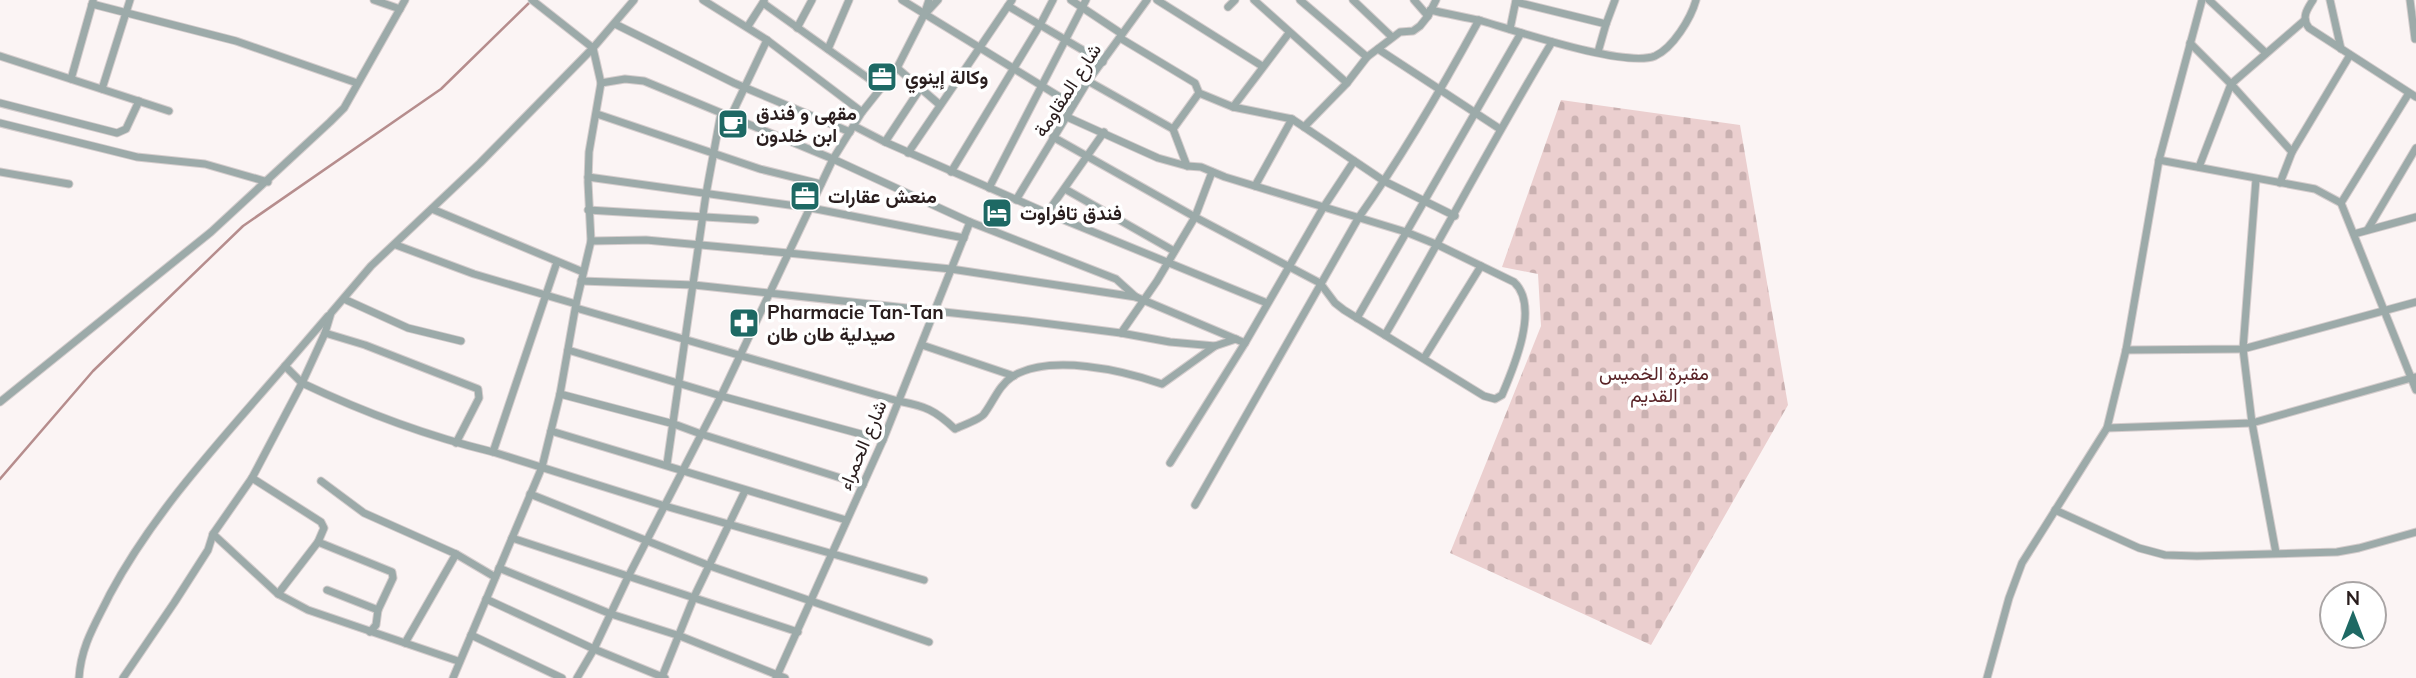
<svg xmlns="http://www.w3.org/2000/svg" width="2416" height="678" font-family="Mulish,Vazirmatn,sans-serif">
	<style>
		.cemetery { fill: url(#cemetery-stones) }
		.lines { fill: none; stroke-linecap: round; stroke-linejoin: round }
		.stream { stroke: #b68d8d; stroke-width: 2.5 }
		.minor-casing { stroke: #d5cdcd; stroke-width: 9 }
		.minor { stroke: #9caaa9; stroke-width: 7 }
		.labels { text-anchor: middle; stroke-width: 7; stroke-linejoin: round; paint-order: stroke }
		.poi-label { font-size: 19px; font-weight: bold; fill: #291d1d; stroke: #fff; text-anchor: start }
		.street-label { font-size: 19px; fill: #291d1d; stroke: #fff }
		.park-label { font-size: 19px; fill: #592327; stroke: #fff }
	</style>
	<defs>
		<pattern id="cemetery-stones" width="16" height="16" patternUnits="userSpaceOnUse" patternTransform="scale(1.75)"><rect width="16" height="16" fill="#ebcfcf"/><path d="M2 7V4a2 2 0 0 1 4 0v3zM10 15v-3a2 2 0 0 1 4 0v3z" fill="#cab1b1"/></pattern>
	</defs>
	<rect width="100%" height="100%" fill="#fbf4f4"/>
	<path class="cemetery" d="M 1561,100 L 1740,125 L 1788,405 L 1651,645 L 1450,553 L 1541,326 L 1538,274 L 1502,267 Z"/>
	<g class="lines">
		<path class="stream" d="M 0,479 L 93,371 L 243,226 L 441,89 L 531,1"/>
		<g class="minor-casing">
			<g id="minor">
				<path d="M 374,0 L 400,9"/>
				<path d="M 703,0 L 767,40 L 862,112"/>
				<path d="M 902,0 L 1073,105"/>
				<path d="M 1071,0 L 1122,34"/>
				<path d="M 1157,0 L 1262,66"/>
				<path d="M 1254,0 L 1347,83"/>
				<path d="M 1300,0 L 1367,57"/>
				<path d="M 1353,0 L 1392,37"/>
				<path d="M 1414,0 L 1428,16"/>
				<path d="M 2209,0 L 2266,53"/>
				<path d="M 2313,0 C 2307,9 2301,18 2309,28 L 2416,97"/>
				<path d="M 2330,0 L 2341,49"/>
				<path d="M 2410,0 L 2415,39"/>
				<path d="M 1516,2 L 1606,24 L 1598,52"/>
				<path d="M 763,3 L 882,88"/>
				<path d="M 92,4 L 236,41 L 357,83"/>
				<path d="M 1008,6 L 1103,62"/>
				<path d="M 1228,7 L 1235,0"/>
				<path d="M 1430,10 C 1447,14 1465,17 1482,21 C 1517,31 1625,68 1655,56 C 1673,48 1691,18 1696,0"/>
				<path d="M 927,12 L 938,0"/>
				<path d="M 615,24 L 734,83 L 850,132"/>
				<path d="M 1606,24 L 1615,0"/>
				<path d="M 748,26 L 764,1"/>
				<path d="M 797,28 L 812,0"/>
				<path d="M 1510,29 L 1516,0"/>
				<path d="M 1120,38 L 1195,83 L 1199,93 L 1233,107 L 1292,119 L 1304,127 L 1347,83 L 1367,57 L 1400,32 L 1413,31 L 1420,26 L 1428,16 L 1436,0"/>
				<path d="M 2190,43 L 2231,84 L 2292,152"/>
				<path d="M 828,49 L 849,0"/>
				<path d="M 1378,49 L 1500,129"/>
				<path d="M 0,56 L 169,111"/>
				<path d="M 897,68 L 940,105"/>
				<path d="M 71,79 L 93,1"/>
				<path d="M 1088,81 L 1173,129"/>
				<path d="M 601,83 L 625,79 L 644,81 L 833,159 L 970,222 L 1116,279 L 1136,297 L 1245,343"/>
				<path d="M 102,89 L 130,0"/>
				<path d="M 0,103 L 117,133 L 126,129 L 139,101"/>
				<path d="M 1233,107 L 1289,33"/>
				<path d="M 597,114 L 760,169 L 821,184"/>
				<path d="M 731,116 L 767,40"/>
				<path d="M 0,123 L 137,157 L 205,164 L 268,182"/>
				<path d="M 854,126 L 885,142 L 1047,213 L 1267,303"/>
				<path d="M 1304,127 L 1384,181 L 1455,216"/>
				<path d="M 1053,137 L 1195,217 L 1320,283 L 1335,303 L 1344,310 L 1484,396 L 1495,399 L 1502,395 C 1514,367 1540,306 1514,282 L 1438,245 L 1406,232 L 1225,177 L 1201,167 L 1187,166 L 1158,158 L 1067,117"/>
				<path d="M 885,142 L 920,89"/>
				<path d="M 908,153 L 1012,0"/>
				<path d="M 2159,160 L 2315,189 L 2341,203 L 2416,390"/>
				<path d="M 1187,166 L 1173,129 L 1199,93"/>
				<path d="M 2199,167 L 2231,84 L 2305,20"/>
				<path d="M 0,172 L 69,184"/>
				<path d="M 951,172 L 1040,25 L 1053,0"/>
				<path d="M 588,177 L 811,208 L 964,238"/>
				<path d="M 2256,179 L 2243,349 L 2252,423 L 2276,553"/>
				<path d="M 2280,183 L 2292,152 L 2350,55"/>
				<path d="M 1255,186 L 1292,119"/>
				<path d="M 989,188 L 1086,0"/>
				<path d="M 1065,189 L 1174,251"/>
				<path d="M 1016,200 L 1088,81 L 1147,0"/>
				<path d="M 2341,203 L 2409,93"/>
				<path d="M 432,209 L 583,272"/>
				<path d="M 588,210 L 755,220"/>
				<path d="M 1047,213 L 1104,132"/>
				<path d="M 2368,229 L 2416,148"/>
				<path d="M 2354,234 L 2416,217"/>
				<path d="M 591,241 L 646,240 L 788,253 L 951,269 L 1136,297"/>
				<path d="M 396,245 L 474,274 L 576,304"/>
				<path d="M 581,281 L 694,285 L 1027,321 L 1121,333 L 1170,342 L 1215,346 L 1236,339"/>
				<path d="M 344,299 L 408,328 L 461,341"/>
				<path d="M 576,308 L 898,401 C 925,406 935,410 955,429 C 961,426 981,419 984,414 C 994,401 998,386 1013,376 C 1051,354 1122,370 1162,384 L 1215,346"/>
				<path d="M 1357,318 L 1521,33"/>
				<path d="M 325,333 L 365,345 L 478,389 L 479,398 L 456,443"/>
				<path d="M 1121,333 L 1157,281 L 1195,217 L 1212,172"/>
				<path d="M 1385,335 C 1442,238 1494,138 1552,42"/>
				<path d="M 922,345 L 1014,376"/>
				<path d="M 568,350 L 721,396 L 883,440"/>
				<path d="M 2126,350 L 2243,349 L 2416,302"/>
				<path d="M 1424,358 L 1481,266"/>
				<path d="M 285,366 L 328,316"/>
				<path d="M 560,394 L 674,424 L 701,434 L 863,485"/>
				<path d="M 0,402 L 211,232 L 330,122 L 344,108 L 405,0"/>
				<path d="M 2107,428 L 2252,423 L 2415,377"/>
				<path d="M 551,431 L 846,520"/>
				<path d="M 493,452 L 557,262"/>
				<path d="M 1170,463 L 1245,343 L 1323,208 L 1354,161"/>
				<path d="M 667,464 L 706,194 L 721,113"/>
				<path d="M 252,478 L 321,522 L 324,528 L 318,542 L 392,572 L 393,578 L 378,610"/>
				<path d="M 321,481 L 364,513 L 456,554 L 495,577"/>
				<path d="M 530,494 L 710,566 L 929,642"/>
				<path d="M 1195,505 L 1359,217 C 1404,154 1442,88 1479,20"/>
				<path d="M 2055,510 L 2139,548 L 2165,555 L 2197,556 L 2337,552 L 2359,548 L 2416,532"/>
				<path d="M 213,534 L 278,594 L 308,610 L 458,661"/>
				<path d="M 512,538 L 798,632"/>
				<path d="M 499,568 L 611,614 L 680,636 L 785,678"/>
				<path d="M 327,590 L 378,610 L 376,625 L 370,632"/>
				<path d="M 278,594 L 318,542"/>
				<path d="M 486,599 L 594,649 L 665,678"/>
				<path d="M 471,635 L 562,678"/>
				<path d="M 405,643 L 456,554"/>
				<path d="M 662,677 L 694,597 L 745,491"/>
				<path d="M 79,678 C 81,645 96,623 110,594 C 155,510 223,438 285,366 L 302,383 L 325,333 L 331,313 L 371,266 L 480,163 L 593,48 L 634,0"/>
				<path d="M 123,678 L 174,603 L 208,550 L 213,534 L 252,478 L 302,383 C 363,412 427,436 493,452 L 665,506 L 924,580"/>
				<path d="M 453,678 L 542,467 L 560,394 L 576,304 L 591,241 L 588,182 L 589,152 L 601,83 L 593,48 L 532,0"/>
				<path d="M 577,678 L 594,649 L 628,577 L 721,396 L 833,159 L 862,112 L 897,68 L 924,15 L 929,0"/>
				<path d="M 776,678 L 883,440 L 970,222"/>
				<path d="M 1987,678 L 2009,598 L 2022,563 L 2107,428 L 2126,350 L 2159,160 L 2202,0"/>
			</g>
		</g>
		<use href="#minor" class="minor"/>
	</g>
	<defs>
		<g id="office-square" transform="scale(1.575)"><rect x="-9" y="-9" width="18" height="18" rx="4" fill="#1e6964" stroke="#fff"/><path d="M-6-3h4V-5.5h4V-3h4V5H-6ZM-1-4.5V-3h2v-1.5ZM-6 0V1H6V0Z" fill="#fff"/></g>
		<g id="cafe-square" transform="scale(1.575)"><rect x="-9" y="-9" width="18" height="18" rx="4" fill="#1e6964" stroke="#fff"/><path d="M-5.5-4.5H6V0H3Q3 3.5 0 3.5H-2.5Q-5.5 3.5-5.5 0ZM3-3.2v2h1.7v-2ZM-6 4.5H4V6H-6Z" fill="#fff"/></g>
		<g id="hotel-square" transform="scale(1.575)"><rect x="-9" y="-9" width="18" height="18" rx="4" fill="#1e6964" stroke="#fff"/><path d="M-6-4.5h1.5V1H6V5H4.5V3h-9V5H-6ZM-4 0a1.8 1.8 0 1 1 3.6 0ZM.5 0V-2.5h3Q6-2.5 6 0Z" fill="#fff"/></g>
		<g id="pharmacy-square" transform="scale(1.575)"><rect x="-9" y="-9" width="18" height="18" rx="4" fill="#1e6964" stroke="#fff"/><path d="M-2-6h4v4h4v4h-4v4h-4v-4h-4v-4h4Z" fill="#fff"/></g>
	</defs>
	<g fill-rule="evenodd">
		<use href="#office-square" x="882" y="77"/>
		<use href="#cafe-square" x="733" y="124"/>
		<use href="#office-square" x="805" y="196"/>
		<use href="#hotel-square" x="997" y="213"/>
		<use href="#pharmacy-square" x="744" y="323"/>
	</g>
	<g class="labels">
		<g class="poi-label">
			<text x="905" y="84">وكالة إينوي</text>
			<text x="756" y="120">مقهى و فندق<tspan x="756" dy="22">ابن خلدون</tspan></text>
			<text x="828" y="203">منعش عقارات</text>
			<text x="1020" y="220">فندق تافراوت</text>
			<text x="767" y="319">Pharmacie Tan-Tan<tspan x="767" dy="22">صيدلية طان طان</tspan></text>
		</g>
		<g class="street-label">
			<text transform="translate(1067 90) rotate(-57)" y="7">شارع المقاومة</text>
			<text transform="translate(862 445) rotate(-67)" y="7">شارع الحمراء</text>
		</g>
		<g class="park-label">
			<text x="1654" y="380">مقبرة الخميس<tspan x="1654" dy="22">القديم</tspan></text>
		</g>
	</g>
	<g transform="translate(2353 615)"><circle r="33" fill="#ffffff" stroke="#a9a5a5" stroke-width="2"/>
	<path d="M0-5L12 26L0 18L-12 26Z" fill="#1e6964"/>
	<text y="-10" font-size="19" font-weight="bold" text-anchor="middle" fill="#291d1d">N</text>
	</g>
</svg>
